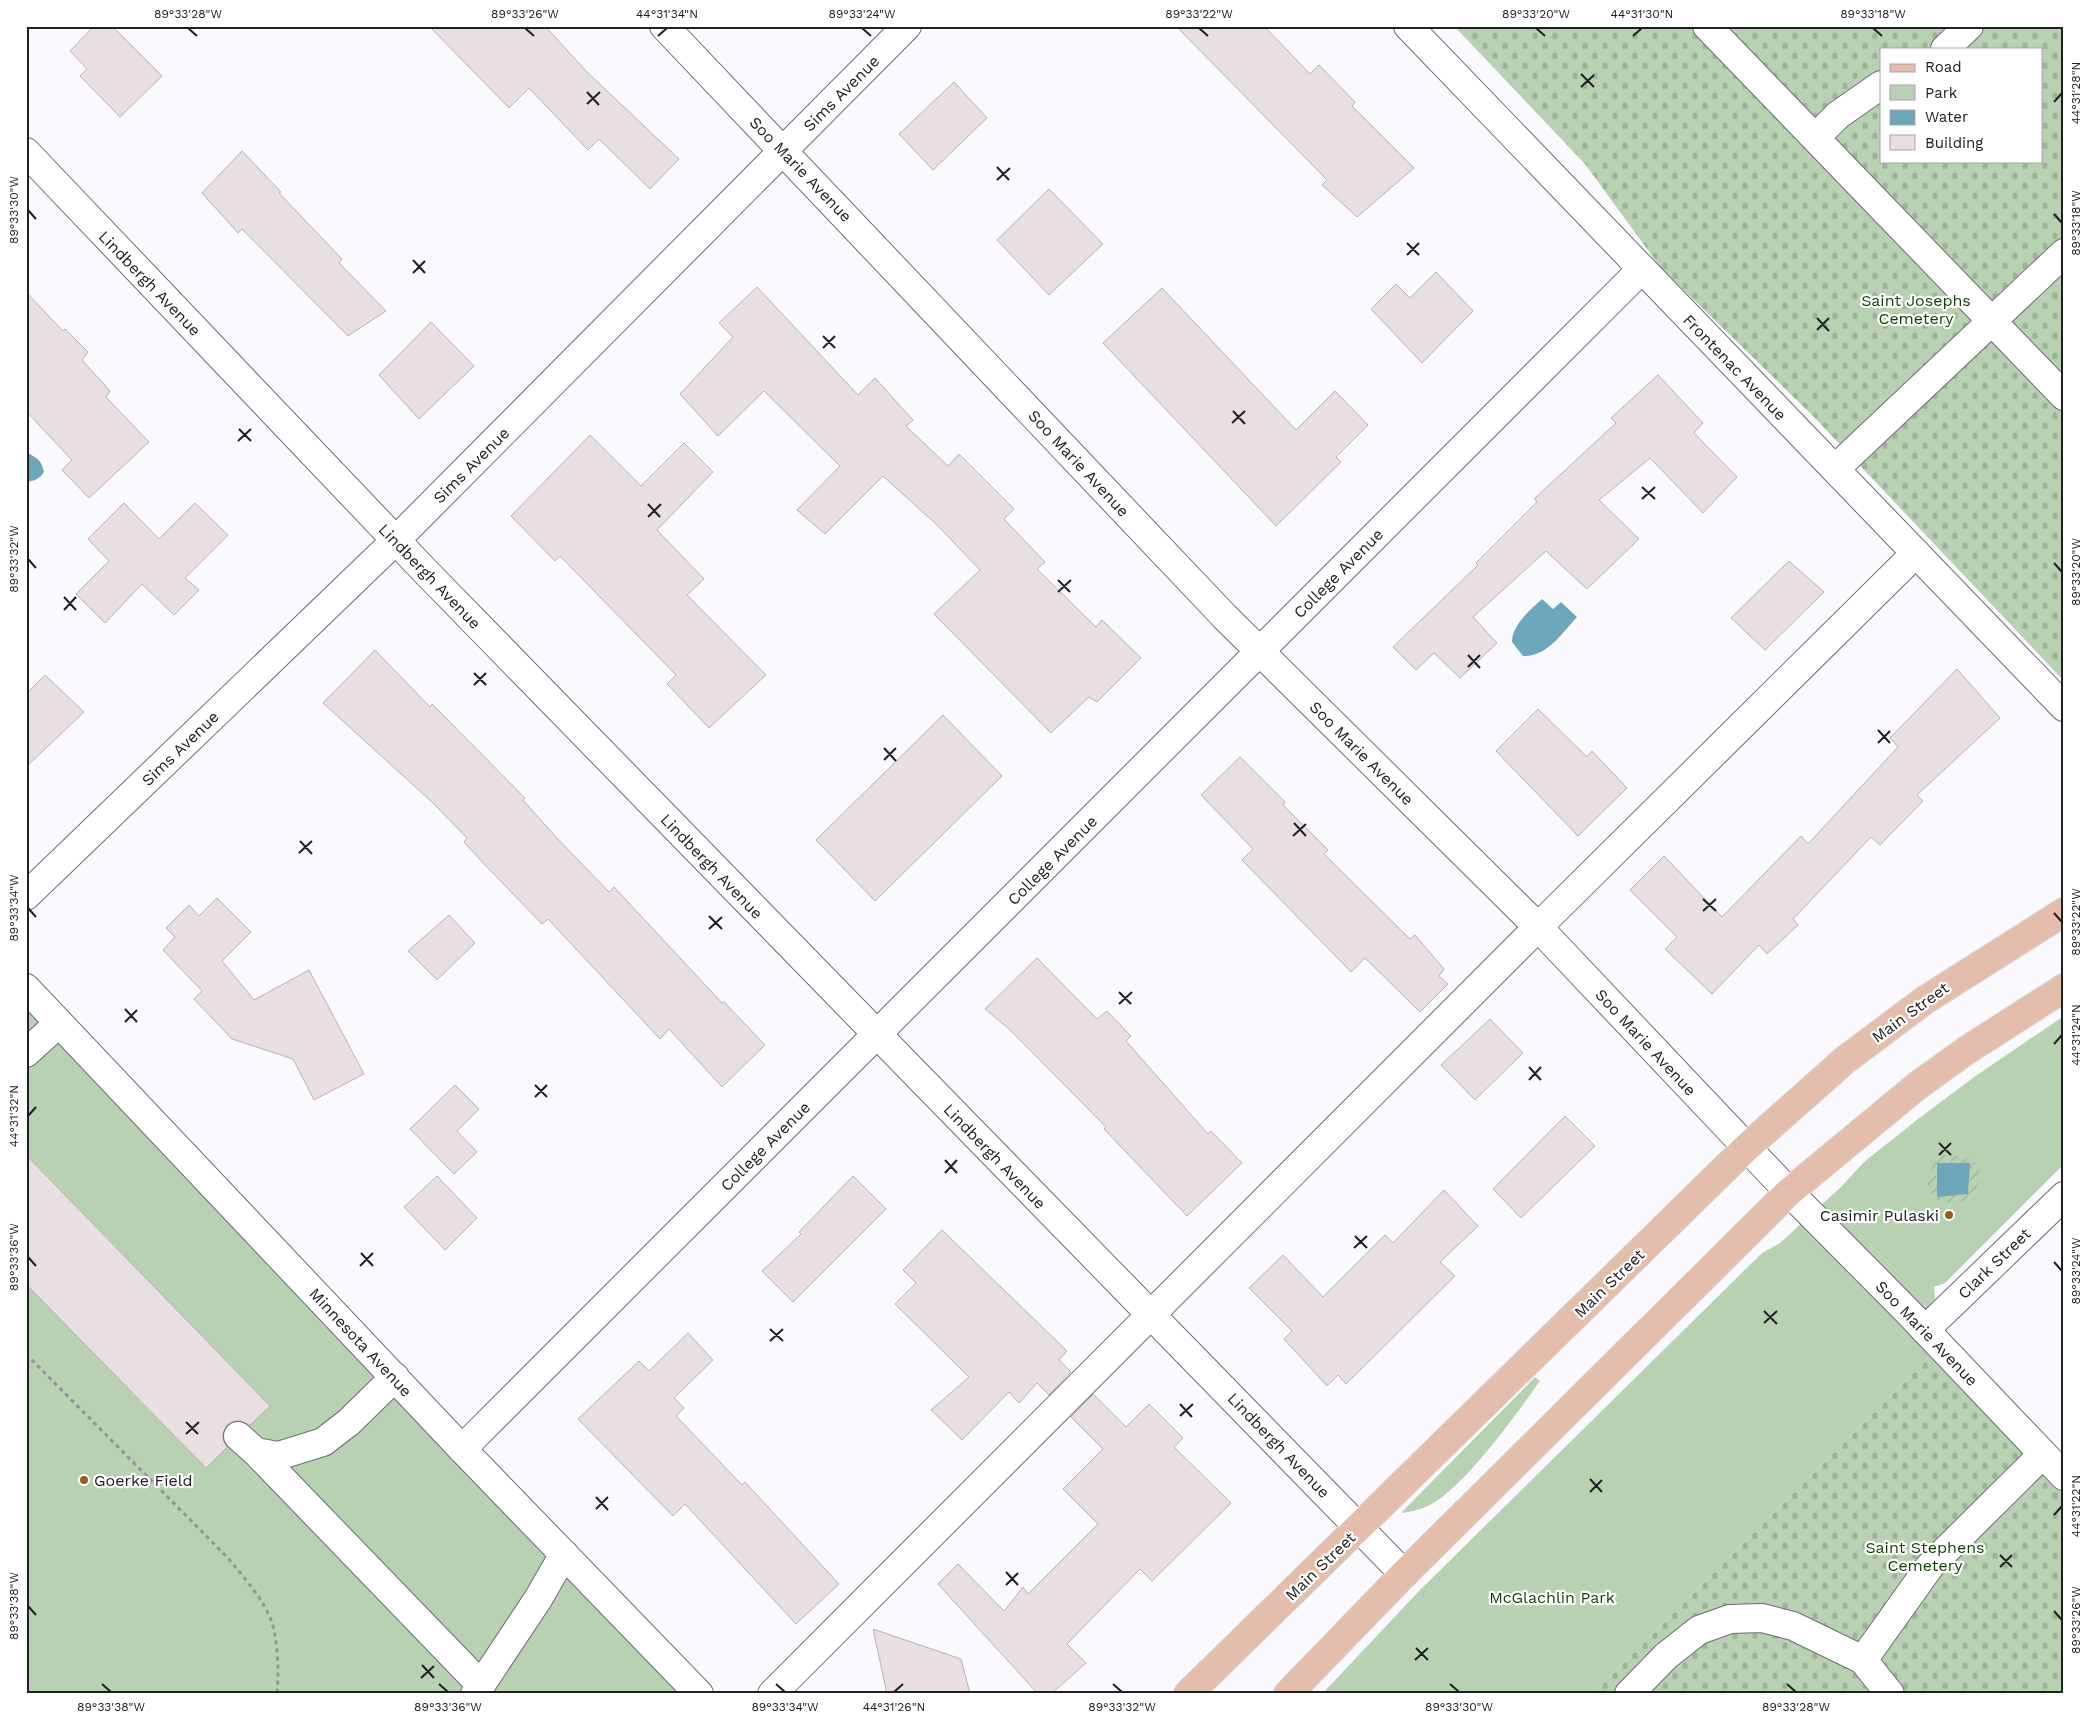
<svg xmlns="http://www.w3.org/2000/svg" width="2090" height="1720" font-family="'Work Sans',sans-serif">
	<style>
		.green { fill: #b7d1b2 }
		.cemetery { fill: url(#cemetery-stones); fill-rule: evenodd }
		.garden { fill: url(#garden-furrows) }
		.water { fill: #6ca7bc }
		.building { fill: #e9dee2; stroke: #bbb1b5 }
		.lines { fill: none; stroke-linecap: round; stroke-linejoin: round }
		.minor-casing { stroke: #6e6d75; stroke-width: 30 }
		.major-casing { stroke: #d7d7d7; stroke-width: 30 }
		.path { stroke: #949498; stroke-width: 3; stroke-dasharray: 4 4; stroke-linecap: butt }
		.minor { stroke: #fff; stroke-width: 28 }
		.major { stroke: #e4beaa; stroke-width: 28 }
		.ticks { fill: none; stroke: #202023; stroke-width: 2 }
		.poi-dot { fill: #985c1e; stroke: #fff; stroke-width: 2 }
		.labels { text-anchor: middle; stroke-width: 4.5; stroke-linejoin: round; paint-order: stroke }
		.street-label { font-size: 16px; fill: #202023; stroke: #fff }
		.park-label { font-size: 16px; fill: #0f3f05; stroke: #fff }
		.poi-label { font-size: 16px; fill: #202023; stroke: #fff; text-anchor: end }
		.neatline { fill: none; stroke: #202023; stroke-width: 2 }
		.ticks-label { font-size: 12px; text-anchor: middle; fill: #202023 }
	</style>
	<defs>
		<pattern id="cemetery-stones" width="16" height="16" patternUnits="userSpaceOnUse" patternTransform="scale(1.25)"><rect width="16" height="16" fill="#b7d1b2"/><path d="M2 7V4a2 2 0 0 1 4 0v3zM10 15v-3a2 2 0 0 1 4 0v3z" fill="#9db399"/></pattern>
		<pattern id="garden-furrows" width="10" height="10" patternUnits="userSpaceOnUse" patternTransform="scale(1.25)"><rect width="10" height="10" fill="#b7d1b2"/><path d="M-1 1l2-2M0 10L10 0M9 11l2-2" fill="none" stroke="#9db399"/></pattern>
	</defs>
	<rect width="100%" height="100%" fill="#fafafe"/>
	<g class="green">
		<path d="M 26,988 L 699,1694 L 26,1694 Z"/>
		<path d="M 2064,1016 L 2064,1164 L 1945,1283 L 1934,1287 L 1940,1346 L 1592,1694 L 1322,1694 L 1420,1590 L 1762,1253 L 1780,1243 L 1841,1187 L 1864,1162 L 1918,1119 L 1977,1075 Z"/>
		<path d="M 1535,1377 L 1540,1381 C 1517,1413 1459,1496 1423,1508 C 1416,1511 1408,1512 1401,1513 Z"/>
	</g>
	<g class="cemetery">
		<path d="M 1454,26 L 2064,26 L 2064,681 L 1811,414 L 1661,268 L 1585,164 ZM 1881,49 L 2041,49 L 2041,161 L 1881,161 Z"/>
		<path d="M 1940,1346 L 2064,1476 L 2064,1694 L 1592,1694 Z"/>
	</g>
	<path class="garden" d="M 1944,1155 L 1968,1157 L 1977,1164 C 1990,1194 1957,1215 1931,1196 C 1924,1179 1929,1164 1944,1155 Z"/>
	<g class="water">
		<path d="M 26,451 C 36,459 41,458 44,472 C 39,479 35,481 26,482 Z"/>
		<path d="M 1542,599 L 1553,609 L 1561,602 L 1577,617 C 1562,633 1547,657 1523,656 L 1512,642 C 1512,625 1530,610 1542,599 Z"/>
		<path d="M 1937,1163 L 1970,1163 L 1968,1194 L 1937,1197 Z"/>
	</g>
	<g class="building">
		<path d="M 94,26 L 112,26 L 162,76 L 120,117 L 80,76 L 87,69 L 70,51 Z"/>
		<path d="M 429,26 L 545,26 L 587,72 L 679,159 L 650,189 L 599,139 L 588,150 L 529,88 L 509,108 Z"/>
		<path d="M 1176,26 L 1264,26 L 1310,74 L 1319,65 L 1355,102 L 1352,106 L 1414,168 L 1357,217 L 1322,185 L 1327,180 Z"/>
		<path d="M 954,82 L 987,118 L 933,170 L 899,134 Z"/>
		<path d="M 242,151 L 281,192 L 279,193 L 342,259 L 339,263 L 386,311 L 348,336 L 242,229 L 238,233 L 202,193 Z"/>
		<path d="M 1049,189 L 1103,244 L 1049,295 L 997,240 Z"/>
		<path d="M 1436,272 L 1473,311 L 1422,363 L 1371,309 L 1396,284 L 1410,298 Z"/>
		<path d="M 757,287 L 858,395 L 875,378 L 913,420 L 906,426 L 948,466 L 959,454 L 1014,509 L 1004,519 L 1045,562 L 1037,569 L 1096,627 L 1102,620 L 1141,658 L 1097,702 L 1089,697 L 1051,733 L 934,614 L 980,570 L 936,524 L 883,476 L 825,534 L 797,510 L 840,466 L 764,391 L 718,436 L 680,394 L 733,337 L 719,323 Z"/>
		<path d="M 1162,288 L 1296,430 L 1335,391 L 1368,425 L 1336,457 L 1341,462 L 1276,526 L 1103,343 Z"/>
		<path d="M 26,292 L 63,331 L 65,329 L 88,352 L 82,360 L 110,391 L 106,397 L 149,442 L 89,498 L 62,470 L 72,460 L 26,411 Z"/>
		<path d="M 431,322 L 474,366 L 419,419 L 379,375 Z"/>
		<path d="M 1658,375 L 1703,423 L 1694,433 L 1737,477 L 1703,513 L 1650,458 L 1599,500 L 1639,539 L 1587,589 L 1546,551 L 1473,617 L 1497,643 L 1460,678 L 1434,653 L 1416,670 L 1393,647 L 1478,565 L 1476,563 L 1537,502 L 1534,499 L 1616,423 L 1611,418 Z"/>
		<path d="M 590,435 L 641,486 L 684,443 L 713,472 L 657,530 L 704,579 L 687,595 L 766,675 L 709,728 L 667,684 L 676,675 L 560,556 L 555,561 L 511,516 Z"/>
		<path d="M 124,503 L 159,539 L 195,503 L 228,535 L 185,578 L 199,590 L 174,615 L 142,584 L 105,623 L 76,594 L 109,561 L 88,539 Z"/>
		<path d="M 1789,561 L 1824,592 L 1765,650 L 1731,618 Z"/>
		<path d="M 375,650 L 430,707 L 432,704 L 525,798 L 523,800 L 555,836 L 609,892 L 614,887 L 722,1003 L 724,1002 L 765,1045 L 722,1087 L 669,1029 L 660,1039 L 548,919 L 542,924 L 486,866 L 464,842 L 467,838 L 433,803 L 323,703 Z"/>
		<path d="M 1957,669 L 2000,718 L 1917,795 L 1923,801 L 1880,845 L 1871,837 L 1793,919 L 1798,925 L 1767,954 L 1759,945 L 1712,994 L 1665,949 L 1677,937 L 1630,890 L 1664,856 L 1722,917 L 1801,836 L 1808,844 L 1898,747 L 1890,738 Z"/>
		<path d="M 45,675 L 84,712 L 26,767 L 26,694 Z"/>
		<path d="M 1538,709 L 1587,757 L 1592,751 L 1627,788 L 1578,836 L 1496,751 Z"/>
		<path d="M 943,715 L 1002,776 L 875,901 L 816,840 Z"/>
		<path d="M 1240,757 L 1285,802 L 1283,805 L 1328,850 L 1324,854 L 1410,939 L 1415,935 L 1444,969 L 1439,976 L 1448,984 L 1420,1012 L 1365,958 L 1351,972 L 1242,860 L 1253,849 L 1201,795 Z"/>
		<path d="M 217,898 L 251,932 L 222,961 L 254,1000 L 309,970 L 364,1074 L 314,1100 L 293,1059 L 232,1039 L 194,999 L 202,991 L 163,950 L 175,937 L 166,928 L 189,905 L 199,916 Z"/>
		<path d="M 449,915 L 475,943 L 437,980 L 408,951 Z"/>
		<path d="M 1037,958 L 1097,1019 L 1107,1011 L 1131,1036 L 1126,1041 L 1208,1134 L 1211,1131 L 1242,1163 L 1187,1216 L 1104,1129 L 1106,1127 L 1009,1029 L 985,1009 Z"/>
		<path d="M 1490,1019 L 1523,1053 L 1475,1100 L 1441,1065 Z"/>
		<path d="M 455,1085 L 479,1109 L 457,1131 L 477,1152 L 454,1174 L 410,1129 Z"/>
		<path d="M 1565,1116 L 1595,1146 L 1521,1218 L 1493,1189 Z"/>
		<path d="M 26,1155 L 270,1406 L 250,1425 L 241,1421 L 234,1421 L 227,1425 L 223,1433 L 223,1440 L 227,1447 L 206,1468 L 26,1284 Z"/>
		<path d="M 437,1176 L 477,1218 L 445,1250 L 404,1207 Z"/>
		<path d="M 853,1176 L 886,1209 L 793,1302 L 762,1271 L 801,1234 L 799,1232 Z"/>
		<path d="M 1444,1190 L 1478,1226 L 1440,1262 L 1455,1276 L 1346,1384 L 1338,1375 L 1327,1386 L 1284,1339 L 1292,1331 L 1249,1288 L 1283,1255 L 1323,1297 L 1385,1235 L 1393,1243 Z"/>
		<path d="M 942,1230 L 1067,1351 L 1059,1360 L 1071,1372 L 1049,1395 L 1037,1383 L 1019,1403 L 1009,1392 L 962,1440 L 931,1410 L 969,1377 L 895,1304 L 916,1283 L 903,1270 Z"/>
		<path d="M 688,1333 L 713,1360 L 674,1398 L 684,1408 L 676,1416 L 742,1485 L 745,1482 L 839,1584 L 796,1624 L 685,1504 L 673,1516 L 578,1419 L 639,1361 L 649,1371 Z"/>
		<path d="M 1093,1394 L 1126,1427 L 1149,1404 L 1183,1438 L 1174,1447 L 1231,1503 L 1152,1581 L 1140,1569 L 1067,1644 L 1086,1663 L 1051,1694 L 1038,1694 L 938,1584 L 958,1564 L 1004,1611 L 1023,1587 L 1028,1594 L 1098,1524 L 1063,1489 L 1103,1449 L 1071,1417 Z"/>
		<path d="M 873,1629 L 961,1659 L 970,1694 L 887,1694 Z"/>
	</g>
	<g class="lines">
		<g class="minor-casing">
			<g id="minor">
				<path d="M 664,26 L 1225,617 L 1538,927 L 1789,1192 L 1908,1312 L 2064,1476"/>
				<path d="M 1408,26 L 2064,707"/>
				<path d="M 1707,26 L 2064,396"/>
				<path d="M 1945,49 L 1969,26"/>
				<path d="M 1816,137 L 1838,115 L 1881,85"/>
				<path d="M 26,152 L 425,571 L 1404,1574"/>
				<path d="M 1835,469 L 2064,253"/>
				<path d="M 26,896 L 396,540 L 907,26"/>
				<path d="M 26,988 L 462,1449 L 699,1694"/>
				<path d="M 26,1053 L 59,1023"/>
				<path d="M 1925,1330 L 2064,1196"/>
				<path d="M 238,1436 L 256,1452 L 278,1456 L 323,1442 L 349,1422 L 395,1377"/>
				<path d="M 462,1449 L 1641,270"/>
				<path d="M 256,1452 L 481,1685"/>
				<path d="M 1863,1660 L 1930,1566 L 2043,1454"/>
				<path d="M 475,1694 L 538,1599 L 564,1554"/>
				<path d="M 772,1694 L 1538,927 L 1916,553"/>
				<path d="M 1629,1694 L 1666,1656 L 1699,1630 L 1730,1619 L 1762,1618 L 1793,1626 L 1863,1660 L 1890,1694"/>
			</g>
		</g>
		<g class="major-casing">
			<g id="major">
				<path d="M 1188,1694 L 1746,1148 L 1845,1060 L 1925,1000 L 2064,912"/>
				<path d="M 1288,1694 L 1404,1574 L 1789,1192 L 1917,1086 L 1967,1050 L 2064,988"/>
			</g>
		</g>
		<path class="path" d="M 26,1354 L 229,1559 C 244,1578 262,1597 271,1620 C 278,1639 279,1674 277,1694"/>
		<use href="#minor" class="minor"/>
		<use href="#major" class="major"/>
	</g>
	<path class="ticks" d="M 188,28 L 197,36M 525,28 L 534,36M 862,28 L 871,36M 1199,28 L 1208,36M 1536,28 L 1545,36M 1873,28 L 1882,36M 658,36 L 667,28M 1633,36 L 1642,28M 1581,74 L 1594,87M 1581,87 L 1594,75M 587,92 L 599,105M 2054,102 L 2062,93M 587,104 L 600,92M 997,167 L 1009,180M 997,180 L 1010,168M 28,210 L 36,219M 2054,214 L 2062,223M 1407,243 L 1419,255M 1407,255 L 1419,243M 413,260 L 425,273M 413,273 L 425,261M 1817,318 L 1829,331M 1817,330 L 1829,318M 823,336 L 835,348M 823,348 L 835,336M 1233,411 L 1245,424M 1232,423 L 1245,411M 239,429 L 251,441M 238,441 L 251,429M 1642,487 L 1655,499M 1642,499 L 1655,487M 648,504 L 660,517M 648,517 L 661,504M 28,559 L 36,568M 2054,563 L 2062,572M 1058,580 L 1070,592M 1058,592 L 1071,580M 64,597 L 76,610M 64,610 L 76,597M 1468,655 L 1480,668M 1468,667 L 1480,655M 474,673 L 486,685M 474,685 L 486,673M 1878,730 L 1890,743M 1878,743 L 1890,731M 884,748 L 896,761M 884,760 L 896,748M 1294,823 L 1306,836M 1293,836 L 1306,824M 300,841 L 312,854M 299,853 L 312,841M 1703,899 L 1716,911M 28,908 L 36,917M 1703,911 L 1716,899M 2054,913 L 2062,922M 709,916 L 722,929M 709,929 L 722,917M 1119,992 L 1131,1004M 1119,1004 L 1132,992M 125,1009 L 137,1022M 125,1022 L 137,1010M 2054,1044 L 2062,1035M 1529,1067 L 1541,1080M 1529,1080 L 1541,1067M 535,1085 L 547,1097M 535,1097 L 547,1085M 28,1116 L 36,1107M 1939,1143 L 1951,1155M 1939,1155 L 1951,1143M 945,1160 L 957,1173M 945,1173 L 957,1160M 1355,1236 L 1367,1248M 1354,1248 L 1367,1236M 361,1253 L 373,1266M 28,1257 L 36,1266M 2054,1262 L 2062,1271M 360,1266 L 373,1253M 1764,1311 L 1777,1324M 1764,1323 L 1777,1311M 770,1329 L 783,1341M 770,1341 L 783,1329M 1180,1404 L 1192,1417M 1180,1416 L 1193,1404M 186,1422 L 198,1434M 186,1434 L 199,1422M 1590,1479 L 1602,1492M 1590,1492 L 1602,1480M 596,1497 L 608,1510M 596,1509 L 608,1497M 2054,1515 L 2062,1506M 2000,1555 L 2012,1567M 2000,1567 L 2012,1555M 1006,1572 L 1018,1585M 1006,1585 L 1018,1573M 28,1606 L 36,1615M 2054,1611 L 2062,1620M 1416,1648 L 1428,1660M 1415,1660 L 1428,1648M 422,1665 L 434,1678M 421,1678 L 434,1666M 102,1684 L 111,1692M 439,1684 L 448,1692M 776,1684 L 785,1692M 1113,1684 L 1122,1692M 1450,1684 L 1459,1692M 1787,1684 L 1796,1692M 894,1692 L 903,1684"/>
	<g class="poi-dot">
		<circle cx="1949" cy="1215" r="5"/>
		<circle cx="84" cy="1480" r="5"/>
	</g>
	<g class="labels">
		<g class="street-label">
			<text transform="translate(841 93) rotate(-45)" y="6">Sims Avenue</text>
			<text transform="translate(801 169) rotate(46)" y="6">Soo Marie Avenue</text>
			<text transform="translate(150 283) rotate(46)" y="6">Lindbergh Avenue</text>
			<text transform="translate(1735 367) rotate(46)" y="6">Frontenac Avenue</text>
			<text transform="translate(1079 463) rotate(47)" y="6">Soo Marie Avenue</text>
			<text transform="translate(471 465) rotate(-45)" y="6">Sims Avenue</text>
			<text transform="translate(1338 573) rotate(-45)" y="6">College Avenue</text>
			<text transform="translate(430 576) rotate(46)" y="6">Lindbergh Avenue</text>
			<text transform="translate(180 748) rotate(-44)" y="6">Sims Avenue</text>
			<text transform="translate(1362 753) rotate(45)" y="6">Soo Marie Avenue</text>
			<text transform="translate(1052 860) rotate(-45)" y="6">College Avenue</text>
			<text transform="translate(712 866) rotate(46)" y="6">Lindbergh Avenue</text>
			<text transform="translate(1910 1012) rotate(-36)" y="6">Main Street</text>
			<text transform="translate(1646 1042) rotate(47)" y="6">Soo Marie Avenue</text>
			<text transform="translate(765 1146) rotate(-45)" y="6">College Avenue</text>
			<text transform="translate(995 1156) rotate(46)" y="6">Lindbergh Avenue</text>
			<text transform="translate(1994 1263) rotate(-44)" y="6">Clark Street</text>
			<text transform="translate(1609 1283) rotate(-44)" y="6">Main Street</text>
			<text transform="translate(1927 1333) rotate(46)" y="6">Soo Marie Avenue</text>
			<text transform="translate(361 1342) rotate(47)" y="6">Minnesota Avenue</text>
			<text transform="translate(1279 1445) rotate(46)" y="6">Lindbergh Avenue</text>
			<text transform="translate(1320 1566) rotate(-44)" y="6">Main Street</text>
		</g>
		<g class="park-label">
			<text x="1916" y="306">Saint Josephs<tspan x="1916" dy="18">Cemetery</tspan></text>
			<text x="1925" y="1553">Saint Stephens<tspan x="1925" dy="18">Cemetery</tspan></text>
			<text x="1552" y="1603">McGlachlin Park</text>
		</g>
		<g class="poi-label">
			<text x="1939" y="1221">Casimir Pulaski</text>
			<text x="94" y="1486" text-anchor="start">Goerke Field</text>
		</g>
	</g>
	<rect width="2090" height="1720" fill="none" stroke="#ffffff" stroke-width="55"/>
	<rect x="1880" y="48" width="162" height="115" fill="#ffffff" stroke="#a6a6a7"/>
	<rect x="1890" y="64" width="25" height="8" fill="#e4beaa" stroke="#a6a6a7"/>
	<text x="1925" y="72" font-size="15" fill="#202023">Road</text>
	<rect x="1890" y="85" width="25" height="15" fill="#b7d1b2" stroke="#a6a6a7"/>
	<text x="1925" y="98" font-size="15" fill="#202023">Park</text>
	<rect x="1890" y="110" width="25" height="15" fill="#6ca7bc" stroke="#a6a6a7"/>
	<text x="1925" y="122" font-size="15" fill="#202023">Water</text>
	<rect x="1890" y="135" width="25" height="15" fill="#e9dee2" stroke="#a6a6a7"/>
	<text x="1925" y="148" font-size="15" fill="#202023">Building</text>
	<rect x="28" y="28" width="2034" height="1664" class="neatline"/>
	<g class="ticks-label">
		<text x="188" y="18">89°33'28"W</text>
		<text x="525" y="18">89°33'26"W</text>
		<text x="667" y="18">44°31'34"N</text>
		<text x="862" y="18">89°33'24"W</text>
		<text x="1199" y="18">89°33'22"W</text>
		<text x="1536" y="18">89°33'20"W</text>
		<text x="1642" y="18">44°31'30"N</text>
		<text x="1873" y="18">89°33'18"W</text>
		<text transform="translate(2076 93) rotate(-90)" y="4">44°31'28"N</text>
		<text transform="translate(14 210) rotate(-90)" y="4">89°33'30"W</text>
		<text transform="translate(2076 223) rotate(-90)" y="4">89°33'18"W</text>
		<text transform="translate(14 559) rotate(-90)" y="4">89°33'32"W</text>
		<text transform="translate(2076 572) rotate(-90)" y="4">89°33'20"W</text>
		<text transform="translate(14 908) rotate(-90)" y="4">89°33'34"W</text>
		<text transform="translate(2076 922) rotate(-90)" y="4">89°33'22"W</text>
		<text transform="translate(2076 1035) rotate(-90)" y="4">44°31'24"N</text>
		<text transform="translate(14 1116) rotate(-90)" y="4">44°31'32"N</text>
		<text transform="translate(14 1257) rotate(-90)" y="4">89°33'36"W</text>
		<text transform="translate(2076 1271) rotate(-90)" y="4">89°33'24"W</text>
		<text transform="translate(2076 1506) rotate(-90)" y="4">44°31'22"N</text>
		<text transform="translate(14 1606) rotate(-90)" y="4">89°33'38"W</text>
		<text transform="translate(2076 1620) rotate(-90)" y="4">89°33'26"W</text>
		<text x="111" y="1711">89°33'38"W</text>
		<text x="448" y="1711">89°33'36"W</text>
		<text x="785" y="1711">89°33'34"W</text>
		<text x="894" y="1711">44°31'26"N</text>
		<text x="1122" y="1711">89°33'32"W</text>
		<text x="1459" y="1711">89°33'30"W</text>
		<text x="1796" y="1711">89°33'28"W</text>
	</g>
</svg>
